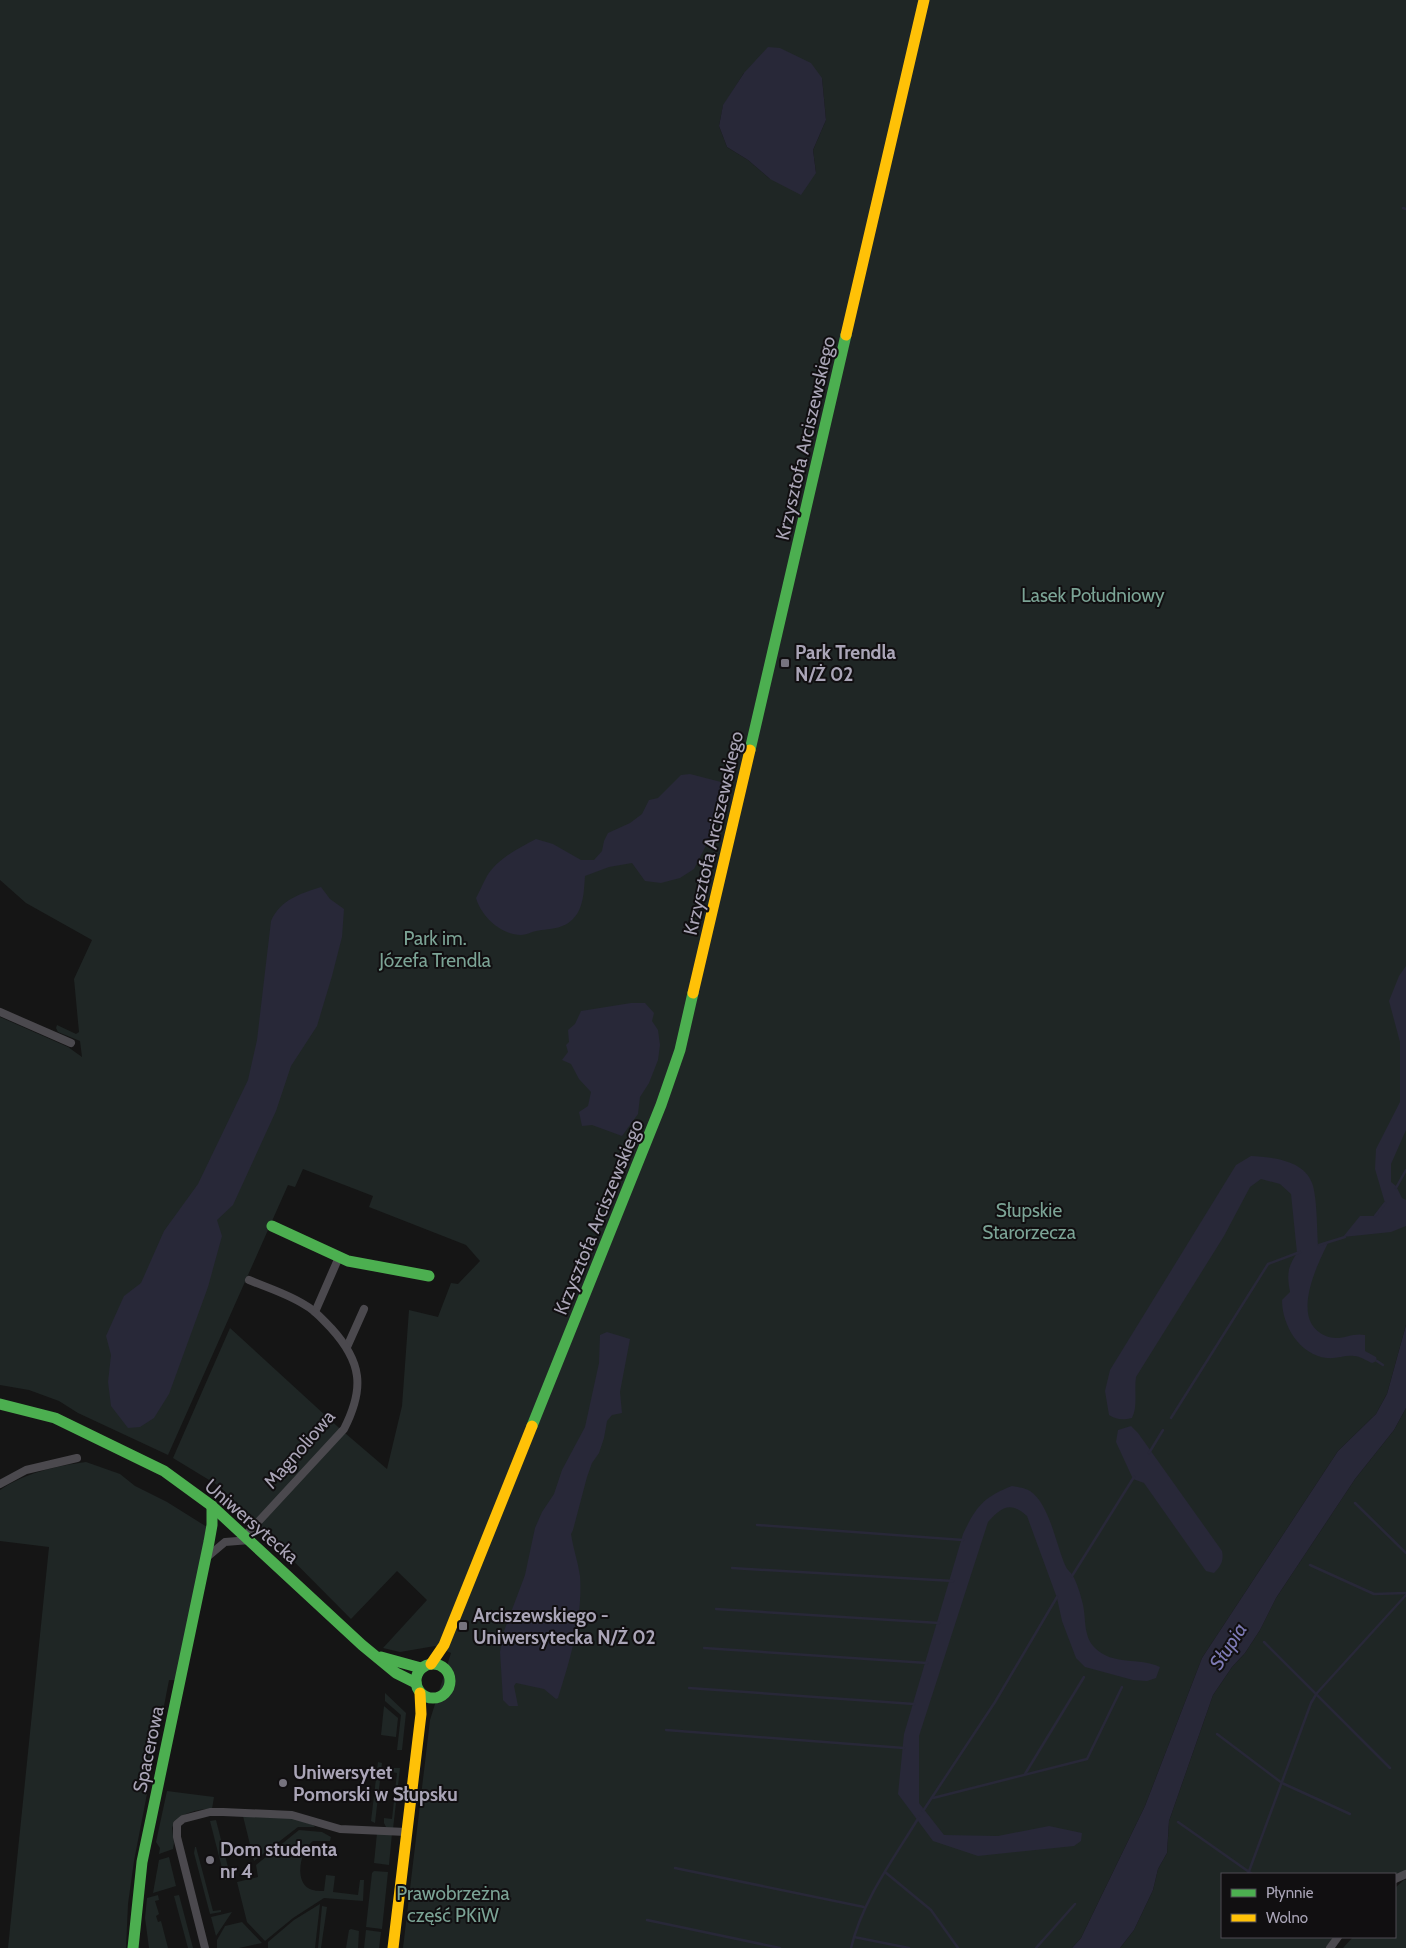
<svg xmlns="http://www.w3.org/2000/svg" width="1406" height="1948" font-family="Cabin,sans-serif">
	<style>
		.green { fill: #1f2625; fill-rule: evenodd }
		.water { fill: #282838 }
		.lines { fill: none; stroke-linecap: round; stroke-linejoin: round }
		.stream { stroke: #282838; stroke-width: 2.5 }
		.street { stroke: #4b494e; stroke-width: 8 }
		.fast { stroke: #4caf50; stroke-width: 11 }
		.slow { stroke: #ffc107; stroke-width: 11 }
		.poi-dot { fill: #76737e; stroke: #110f11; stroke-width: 2 }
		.labels { text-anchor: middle; stroke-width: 4; stroke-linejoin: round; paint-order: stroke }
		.street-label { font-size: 19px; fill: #aaa5b7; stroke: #110f11 }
		.park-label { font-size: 19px; fill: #7ba395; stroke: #110f11 }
		.poi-label { font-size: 19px; font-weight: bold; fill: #aaa5b7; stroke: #110f11; text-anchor: start }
		.water-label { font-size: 20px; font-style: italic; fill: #7d7ab4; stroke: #110f11 }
	</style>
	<rect width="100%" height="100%" fill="#151515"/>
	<g class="green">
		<path d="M 0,0 L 1406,0 L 1406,1325 L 1387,1394 L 1376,1414 L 1338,1451 L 1202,1658 L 1145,1806 L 1081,1938 L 1072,1948 L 403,1948 L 430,1720 L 451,1653 L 435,1646 L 400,1652 L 383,1648 L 427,1600 L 397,1571 L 351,1619 L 219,1486 L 173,1458 L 230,1328 L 338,1427 L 387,1469 L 402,1406 L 409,1310 L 438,1317 L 451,1283 L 458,1284 L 480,1261 L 466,1245 L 369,1207 L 373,1196 L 303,1169 L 295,1187 L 288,1185 L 168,1455 L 78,1413 L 59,1401 L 29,1390 L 0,1385 L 0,1017 L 68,1047 L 82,1057 L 80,1041 L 58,1032 L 56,1028 L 57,1025 L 76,1034 L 79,1032 L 74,979 L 92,940 L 26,903 L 0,880 ZM 744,73 L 822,78 L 826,120 L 813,150 L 816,173 L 770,179 L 748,160 L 727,147 L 719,126 L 723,106 Z"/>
		<path d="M 1406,1408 L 1406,1871 L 1395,1880 L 1395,1874 L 1222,1874 L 1222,1937 L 1338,1937 L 1334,1948 L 1120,1948 L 1134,1930 L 1153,1890 L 1158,1869 L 1167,1853 L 1169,1821 L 1213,1695 L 1232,1667 L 1245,1653 L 1260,1630 L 1276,1598 L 1355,1479 L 1394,1430 Z"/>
		<path d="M 86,1462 L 120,1474 L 135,1486 L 167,1502 L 207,1527 L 176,1680 L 169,1680 L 134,1861 L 128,1904 L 126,1948 L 8,1948 L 49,1547 L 0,1541 L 0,1490 C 25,1473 56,1466 86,1462 Z"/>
		<path d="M 385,1693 L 406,1713 L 402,1750 L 397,1750 L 401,1715 L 385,1701 Z"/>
		<path d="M 384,1706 L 398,1718 L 396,1737 L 381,1735 Z"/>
		<path d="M 378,1762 L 382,1763 L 375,1823 L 371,1821 Z"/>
		<path d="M 394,1768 L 400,1768 L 393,1829 L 386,1827 L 384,1823 L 384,1818 L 392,1819 L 397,1773 L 392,1772 Z"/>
		<path d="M 167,1791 L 214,1797 L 212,1809 C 197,1809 178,1813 172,1828 L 174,1843 L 173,1849 L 159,1854 L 160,1848 L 156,1842 Z"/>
		<path d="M 243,1816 L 292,1818 L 313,1825 L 315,1827 L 298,1827 L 254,1861 Z"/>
		<path d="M 216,1820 L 231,1879 L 225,1880 L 210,1821 Z"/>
		<path d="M 299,1830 L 322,1832 L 331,1837 L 330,1841 L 313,1841 C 301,1849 294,1879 308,1888 C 313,1891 319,1891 324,1891 L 326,1875 L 335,1876 L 333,1892 L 358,1895 L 360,1880 L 364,1880 L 363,1901 L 324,1898 L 293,1918 L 265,1941 L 247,1922 L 237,1882 L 258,1877 L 256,1865 Z"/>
		<path d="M 377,1833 L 392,1833 L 389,1865 L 374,1863 Z"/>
		<path d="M 195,1847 L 196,1847 L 213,1911 L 221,1910 L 221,1912 L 210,1914 L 194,1853 Z"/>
		<path d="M 169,1857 L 176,1886 L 153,1893 L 159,1860 Z"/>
		<path d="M 374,1871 L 388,1872 L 382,1929 L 366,1927 L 372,1873 Z"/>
		<path d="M 1404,1880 L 1406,1880 L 1406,1948 L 1343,1948 L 1353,1937 L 1395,1937 L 1395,1888 Z"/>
		<path d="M 158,1895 L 159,1900 L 155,1901 L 159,1914 L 156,1916 L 158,1922 L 161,1921 L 168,1948 L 149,1948 L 145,1918 L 147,1898 Z"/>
		<path d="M 179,1895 L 193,1948 L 188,1948 L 174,1896 Z"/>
		<path d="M 320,1904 L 315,1948 L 268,1948 L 268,1942 L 294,1920 Z"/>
		<path d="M 322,1906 L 327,1907 L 321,1948 L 318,1948 Z"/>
		<path d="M 232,1912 L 216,1936 L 211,1917 Z"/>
		<path d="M 242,1922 L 262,1943 L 239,1948 L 217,1948 L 217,1940 L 225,1926 Z"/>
		<path d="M 351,1929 L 359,1931 L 358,1948 L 346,1948 L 349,1930 Z"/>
		<path d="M 366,1930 L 381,1932 L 379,1948 L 364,1948 Z"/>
	</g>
	<g class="water">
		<path d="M 768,47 L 780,48 L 811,63 L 822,78 L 826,120 L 813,150 L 816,173 L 801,195 L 770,179 L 748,160 L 727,147 L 719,126 L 723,105 L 744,73 Z"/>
		<path d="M 690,774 L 721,782 L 725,794 L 716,826 L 694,869 L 680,878 L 661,883 L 645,881 L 632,863 L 609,867 L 585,876 C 584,888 584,903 577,914 C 566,930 552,928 536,931 C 531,932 526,935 521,935 C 501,935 481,916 476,898 C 480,891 483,883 487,876 C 497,859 519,848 536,839 L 553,844 L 581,860 L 594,860 L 602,851 L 604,841 L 608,833 L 630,823 L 642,814 L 649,800 L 658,798 L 681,775 Z"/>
		<path d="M 321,887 L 330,899 L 344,909 L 342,937 L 332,976 L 317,1026 L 291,1066 L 276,1111 L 233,1205 L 217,1220 L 222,1236 L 208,1287 L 169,1394 L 154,1418 L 140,1427 L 128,1428 L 111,1406 L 108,1382 L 111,1355 L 106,1336 L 124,1296 L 141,1283 L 164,1231 L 198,1184 L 248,1080 L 257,1040 L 271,921 C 281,899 300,894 321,887 Z"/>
		<path d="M 1406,966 L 1406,1130 L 1391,1164 L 1391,1182 L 1396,1186 L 1402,1198 L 1406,1200 L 1406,1226 L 1391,1232 L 1343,1237 L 1360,1216 L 1375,1216 L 1385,1203 L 1375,1169 L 1376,1149 L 1400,1102 L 1400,1042 L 1389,1001 L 1399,976 Z"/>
		<path d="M 631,1003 L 645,1003 L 654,1013 L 652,1021 L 658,1030 L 660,1045 L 658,1060 L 649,1083 L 640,1097 L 638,1114 L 622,1136 L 592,1125 L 582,1126 L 579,1112 L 588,1106 L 591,1092 L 579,1079 L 571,1064 L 562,1060 L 568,1052 L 566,1045 L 569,1042 L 568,1030 L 575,1024 L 581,1011 Z"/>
		<path d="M 1251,1156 C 1272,1157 1304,1160 1312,1183 C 1317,1195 1317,1230 1318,1245 L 1329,1241 C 1317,1265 1289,1321 1326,1336 C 1341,1342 1351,1332 1365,1335 L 1365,1351 L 1376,1357 L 1377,1361 L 1372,1363 C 1367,1361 1360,1356 1354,1356 C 1345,1355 1336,1359 1327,1358 C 1300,1355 1282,1326 1282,1300 L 1290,1292 C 1287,1275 1287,1268 1297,1253 L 1291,1194 L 1280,1184 L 1261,1179 L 1250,1187 L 1224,1236 L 1136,1377 C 1134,1391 1138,1406 1132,1418 C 1123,1420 1117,1420 1109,1415 L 1105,1391 L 1110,1370 L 1236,1165 Z"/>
		<path d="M 1406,1325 L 1406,1408 L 1394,1430 L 1355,1479 L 1276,1598 L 1260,1630 L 1245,1653 L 1232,1667 L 1213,1695 L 1169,1821 L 1167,1853 L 1158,1869 L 1153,1890 L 1134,1930 L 1120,1948 L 1072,1948 L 1081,1938 L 1145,1806 L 1202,1658 L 1338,1451 L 1376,1414 L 1387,1394 Z"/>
		<path d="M 607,1332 L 630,1339 L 620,1392 L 622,1413 L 612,1415 L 607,1421 L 604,1438 L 599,1453 L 592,1463 L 587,1477 L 573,1530 L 571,1534 C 573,1548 578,1562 580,1576 C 583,1617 570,1660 558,1698 L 556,1699 L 544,1689 L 516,1683 L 514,1686 L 518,1706 L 509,1706 L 503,1700 L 500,1652 L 504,1631 L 525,1575 L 535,1528 L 542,1512 L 554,1494 L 562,1470 L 585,1427 L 599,1363 L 600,1335 Z"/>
		<path d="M 1131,1426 L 1138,1433 L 1222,1551 C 1224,1561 1221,1566 1214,1573 L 1206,1571 L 1144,1483 L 1133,1479 L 1116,1442 L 1118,1430 Z"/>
		<path d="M 1012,1486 C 1017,1487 1026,1488 1030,1491 C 1050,1504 1056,1546 1066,1567 C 1067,1570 1071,1572 1073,1576 C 1077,1583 1080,1593 1082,1601 C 1087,1617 1082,1635 1095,1648 C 1113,1666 1139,1657 1160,1667 L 1156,1678 L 1147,1681 L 1133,1680 L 1085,1667 L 1076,1658 L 1062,1621 L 1057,1598 L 1027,1516 C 1010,1501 1002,1507 988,1522 L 919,1736 L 919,1803 L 944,1835 L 998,1836 L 1049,1826 L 1082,1833 L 1081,1841 L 1074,1846 L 978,1856 L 933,1841 L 898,1794 L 904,1734 L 963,1534 C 976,1507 983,1497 1012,1486 Z"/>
	</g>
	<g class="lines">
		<g class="stream">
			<path d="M 1403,208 L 1406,209"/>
			<path d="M 1396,1188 L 1406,1170"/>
			<path d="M 1375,1216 L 1385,1203"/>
			<path d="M 1319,1245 L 1345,1237"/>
			<path d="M 1377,1361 L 1383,1365"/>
			<path d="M 1171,1418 L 1268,1264 L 1300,1252"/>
			<path d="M 1149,1453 L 1163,1430"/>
			<path d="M 1355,1503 L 1406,1553"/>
			<path d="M 757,1525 L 963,1540"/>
			<path d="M 1310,1565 L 1374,1594 L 1406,1593"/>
			<path d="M 732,1568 L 953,1581"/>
			<path d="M 1072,1576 L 1134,1477"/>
			<path d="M 716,1609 L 939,1623"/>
			<path d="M 1264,1642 L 1390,1768"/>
			<path d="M 704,1648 L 927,1663"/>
			<path d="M 689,1688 L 914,1704"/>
			<path d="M 666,1730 L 904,1748"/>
			<path d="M 1217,1734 L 1282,1783 L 1350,1814"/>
			<path d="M 1025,1774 L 1084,1677"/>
			<path d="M 933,1798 L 1087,1759 L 1122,1687"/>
			<path d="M 923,1811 L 995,1702 L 1057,1597"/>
			<path d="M 1178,1822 L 1252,1874"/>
			<path d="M 675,1868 L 864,1907"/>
			<path d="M 885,1872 L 931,1910 L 958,1948"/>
			<path d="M 1248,1874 L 1311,1703 L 1317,1693 L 1406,1595"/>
			<path d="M 647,1920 L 780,1948"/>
			<path d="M 854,1937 L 909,1948"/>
			<path d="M 851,1948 C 863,1899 893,1860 919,1817"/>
			<path d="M 1036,1948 L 1075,1904"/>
		</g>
		<g class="street">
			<path d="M 0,1012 L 71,1043"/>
			<path d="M 315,1312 L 339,1257"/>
			<path d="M 347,1347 L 364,1309"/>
			<path d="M 0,1484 L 26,1470 L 77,1458"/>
			<path d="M 245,1536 L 344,1429 C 365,1388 362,1362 331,1328 C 323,1320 315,1310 305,1305 C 288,1294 268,1288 249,1280"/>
			<path d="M 206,1558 L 225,1542 L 250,1540"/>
			<path d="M 1395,1879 L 1406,1874"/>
			<path d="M 205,1948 L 177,1837 L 177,1824 L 183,1819 L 210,1812 L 223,1812 L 292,1815 L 340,1829 L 406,1832"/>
			<path d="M 1330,1948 L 1338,1937"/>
		</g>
		<g class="fast">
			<path d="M 750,750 L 846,335"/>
			<path d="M 272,1226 L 348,1261 L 429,1276"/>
			<path d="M 0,1404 L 55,1418 L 164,1471 L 212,1506 L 362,1645 L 396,1673 L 416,1683"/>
			<path d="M 532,1426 L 661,1105 L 680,1050 L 693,993"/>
			<path d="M 381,1657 L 421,1668"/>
			<circle cx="433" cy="1681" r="17"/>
			<path d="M 133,1948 L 142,1862 L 209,1542 L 212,1525 L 212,1506"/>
		</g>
		<g class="slow">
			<path d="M 846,335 L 924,0"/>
			<path d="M 693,993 L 750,750"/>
			<path d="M 431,1664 L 444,1645 L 532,1426"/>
			<path d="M 393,1948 L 421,1714 L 420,1693"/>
		</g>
	</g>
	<g class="poi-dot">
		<rect x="780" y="658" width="10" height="10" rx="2.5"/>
		<rect x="458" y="1621" width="10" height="10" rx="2.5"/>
		<circle cx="283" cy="1783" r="5"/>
		<circle cx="210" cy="1860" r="5"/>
	</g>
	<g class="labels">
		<g class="street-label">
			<text transform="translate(805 438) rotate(-77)" y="7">Krzysztofa Arciszewskiego</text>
			<text transform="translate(713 833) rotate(-77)" y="7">Krzysztofa Arciszewskiego</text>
			<text transform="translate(598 1217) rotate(-68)" y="7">Krzysztofa Arciszewskiego</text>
			<text transform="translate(299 1449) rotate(-49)" y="7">Magnoliowa</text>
			<text transform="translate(252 1521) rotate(41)" y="7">Uniwersytecka</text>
			<text transform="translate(148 1749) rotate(-78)" y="7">Spacerowa</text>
		</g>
		<g class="park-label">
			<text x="1093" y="602">Lasek Południowy</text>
			<text x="435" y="945">Park im.<tspan x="435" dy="22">Józefa Trendla</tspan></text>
			<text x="1029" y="1217">Słupskie<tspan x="1029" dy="22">Starorzecza</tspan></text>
			<text x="453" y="1900">Prawobrzeżna<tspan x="453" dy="22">część PKiW</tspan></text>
		</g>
		<g class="poi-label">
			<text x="795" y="659">Park Trendla<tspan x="795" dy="22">N/Ż 02</tspan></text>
			<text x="473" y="1622">Arciszewskiego -<tspan x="473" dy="22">Uniwersytecka N/Ż 02</tspan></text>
			<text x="293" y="1779">Uniwersytet<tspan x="293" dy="22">Pomorski w Słupsku</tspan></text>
			<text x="220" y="1856">Dom studenta<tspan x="220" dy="22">nr 4</tspan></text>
		</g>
		<g class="water-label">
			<text transform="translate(1228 1646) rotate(-57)" y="7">Słupia</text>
		</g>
	</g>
	<rect x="1221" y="1873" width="175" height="65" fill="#110f11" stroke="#4e4b53"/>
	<rect x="1231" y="1889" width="25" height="8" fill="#4caf50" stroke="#4e4b53"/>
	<text x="1266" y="1898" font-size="15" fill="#aaa5b7">Płynnie</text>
	<rect x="1231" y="1914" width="25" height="8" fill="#ffc107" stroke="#4e4b53"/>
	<text x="1266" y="1923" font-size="15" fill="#aaa5b7">Wolno</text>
</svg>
